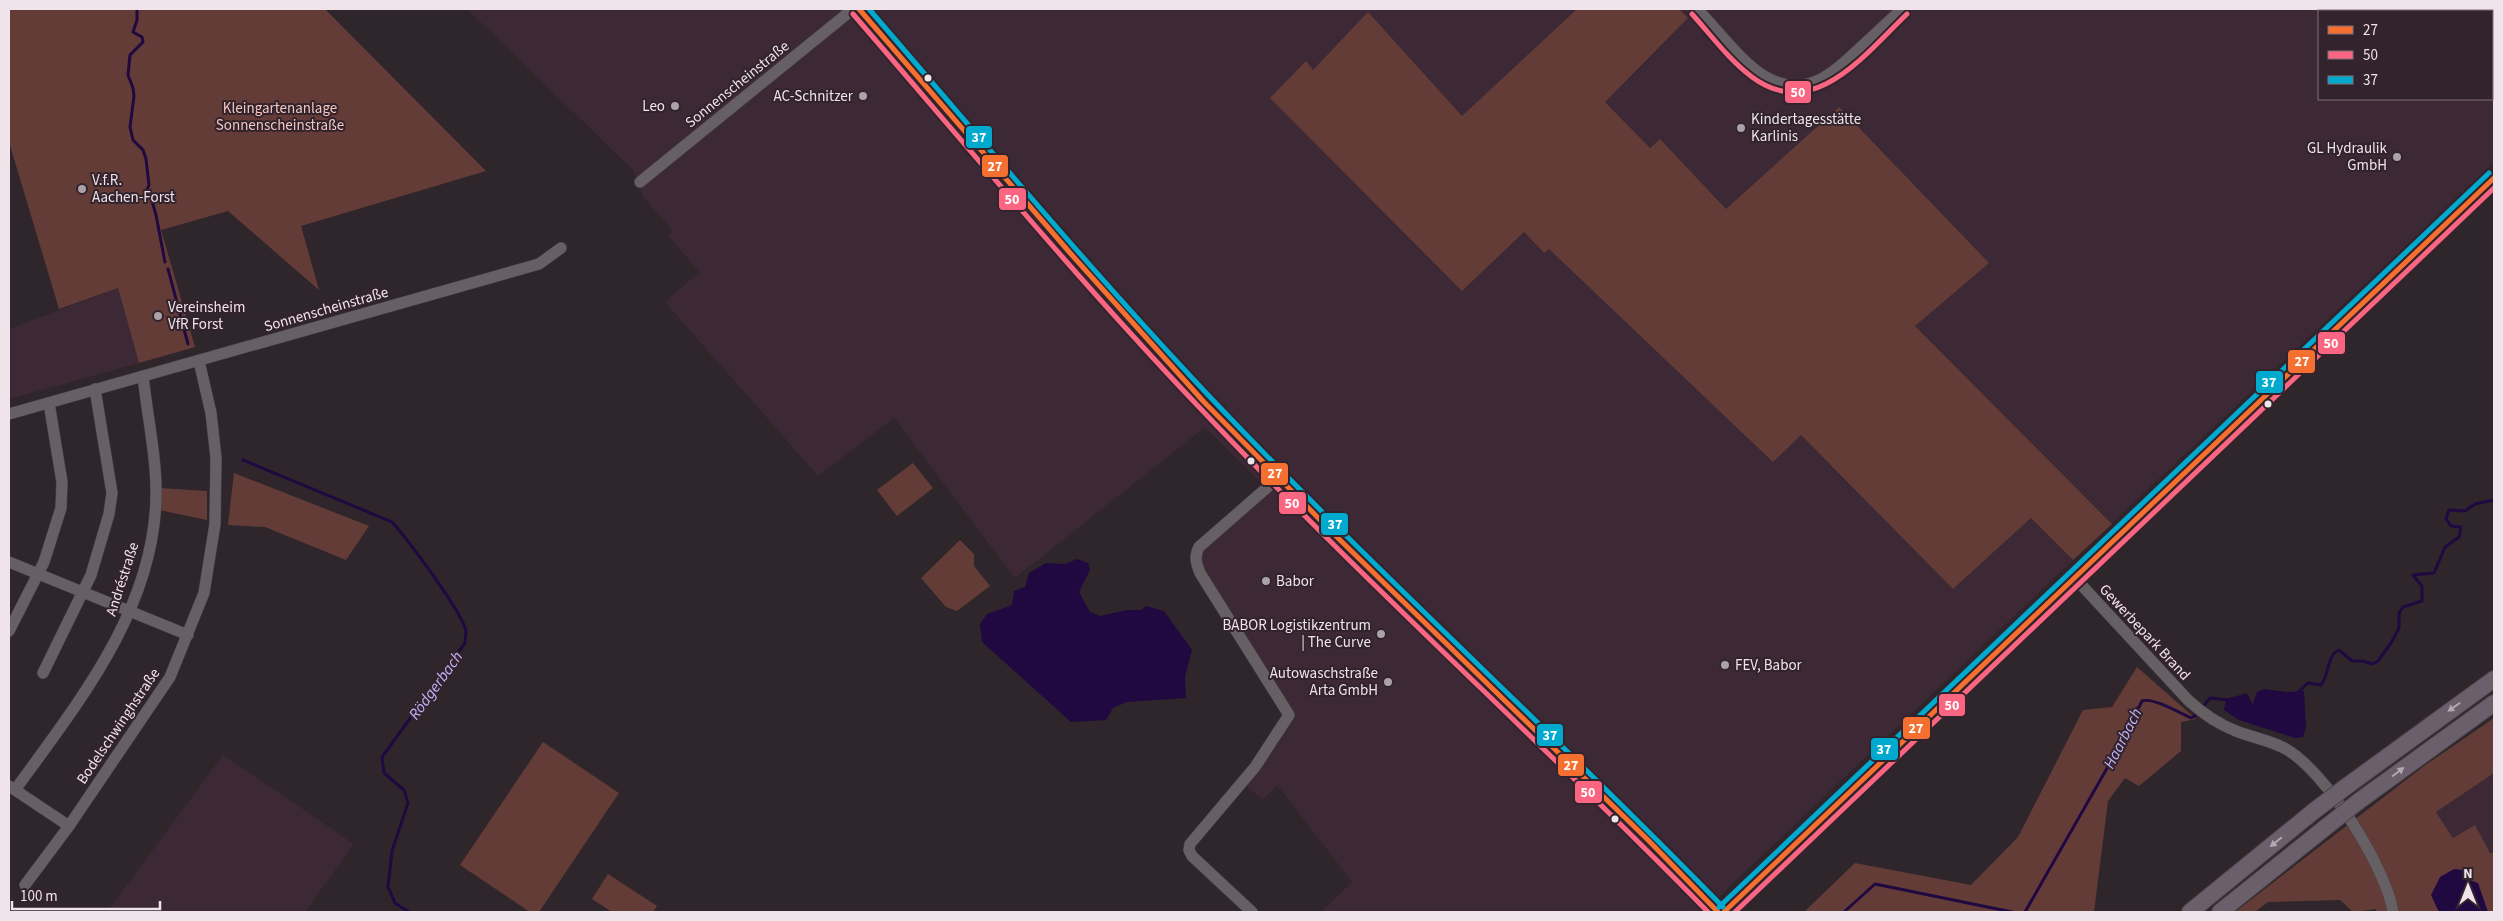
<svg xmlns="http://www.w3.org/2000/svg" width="2503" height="921" font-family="'Source Sans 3',sans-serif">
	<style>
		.built { fill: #3d2935; fill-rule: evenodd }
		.green { fill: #643c37 }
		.water { fill: #200940 }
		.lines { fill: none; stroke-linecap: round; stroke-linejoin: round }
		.stream { stroke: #200940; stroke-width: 3 }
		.minor-casing { stroke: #494247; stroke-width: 12 }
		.major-casing { stroke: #494247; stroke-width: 15 }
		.highway-casing { stroke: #494247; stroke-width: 18 }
		.minor { stroke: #666064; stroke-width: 11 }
		.major { stroke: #655c64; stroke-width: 14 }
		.highway { stroke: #6a5f6b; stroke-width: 16 }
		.highway-bridge-casing { stroke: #494247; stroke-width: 18; stroke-linecap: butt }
		.highway-bridge { stroke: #6a5f6b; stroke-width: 16 }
		.bus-1-casing { stroke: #32232c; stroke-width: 9 }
		.bus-2-casing { stroke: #32232c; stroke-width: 9 }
		.bus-3-casing { stroke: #32232c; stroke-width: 9 }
		.bus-1 { stroke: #f46f30; stroke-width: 5 }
		.bus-2 { stroke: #fa6682; stroke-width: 5 }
		.bus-3 { stroke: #00a9ce; stroke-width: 5 }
		.oneway { fill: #b3a8b1 }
		.bus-dot { fill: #efe4ea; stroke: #32232c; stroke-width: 2 }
		.poi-dot { fill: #aba2a7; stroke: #32232c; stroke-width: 2 }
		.labels { text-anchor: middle; stroke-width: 4; stroke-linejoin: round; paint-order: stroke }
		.street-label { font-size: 15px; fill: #efe4ea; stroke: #32232c }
		.poi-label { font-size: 15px; fill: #efe4ea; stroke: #32232c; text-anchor: end }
		.park-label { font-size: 15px; fill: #f4c7bf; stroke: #32232c }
		.water-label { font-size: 16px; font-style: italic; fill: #c5b2fd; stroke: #32232c }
		.line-badge { stroke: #32232c; stroke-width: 2 }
		.badge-label { font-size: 14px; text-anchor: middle; font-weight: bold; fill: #fff }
	</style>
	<rect width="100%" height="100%" fill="#2e262b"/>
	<g class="built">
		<path d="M 467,9 L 1577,9 L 1462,117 L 1368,13 L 1313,70 L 1305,62 L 1462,291 L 1524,232 L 1543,253 L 1549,249 L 1773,461 L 1801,435 L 1953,589 L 2031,518 L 2073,560 L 1728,888 L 1707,912 L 1321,912 L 1352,882 L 1277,785 L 1263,800 L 1246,786 L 1295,714 L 1192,549 L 1264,486 L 1205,427 L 1015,578 L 894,418 L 818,476 L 665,302 L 699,272 L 668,235 L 673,231 L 643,197 L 634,171 Z"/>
		<path d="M 1679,9 L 2494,9 L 2494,162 L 2112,523 L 1915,326 L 1838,108 L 1726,209 L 1660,139 L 1650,148 L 1605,102 L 1687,19 ZM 2319,11 L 2492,11 L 2492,99 L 2319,99 Z"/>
		<path d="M 118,288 L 139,363 L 9,399 L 9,329 Z"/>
		<path d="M 223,755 L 354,844 L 305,912 L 107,912 Z"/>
		<path d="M 2494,773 L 2494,853 L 2490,853 L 2453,838 L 2436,812 Z"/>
	</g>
	<g class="green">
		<path d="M 9,9 L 325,9 L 486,171 L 301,226 L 319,290 L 228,211 L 161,230 L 195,347 L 139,363 L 118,288 L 59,309 L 9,142 Z"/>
		<path d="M 1577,9 L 1679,9 L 1688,18 L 1605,102 L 1650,148 L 1660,139 L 1726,209 L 1839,107 L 1989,263 L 1915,326 L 2112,524 L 2073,560 L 2031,518 L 1953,589 L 1801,435 L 1773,462 L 1549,249 L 1544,253 L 1524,232 L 1462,291 L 1270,98 L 1306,61 L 1313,70 L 1368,12 L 1462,116 Z"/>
		<path d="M 913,463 L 933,488 L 897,516 L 877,490 Z"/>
		<path d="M 234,473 L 369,526 L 346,560 L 265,527 L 228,525 Z"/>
		<path d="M 159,488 L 207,491 L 207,520 L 159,510 Z"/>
		<path d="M 960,540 L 974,554 L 974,566 L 990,586 L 957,611 L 946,607 L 921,578 Z"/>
		<path d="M 2137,667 L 2196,719 L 2181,722 L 2181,751 L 2139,786 L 2125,778 L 2108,801 L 2094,912 L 1804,912 L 1855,863 L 1971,885 L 2018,837 L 2083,710 L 2112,707 Z"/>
		<path d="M 2494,718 L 2494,773 L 2436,812 L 2453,838 L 2475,825 L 2490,853 L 2494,853 L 2494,912 L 2376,912 L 2376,909 L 2353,912 L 2340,900 L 2268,902 L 2255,912 L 2235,912 L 2424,766 Z"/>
		<path d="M 543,742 L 619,793 L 539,912 L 530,912 L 460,865 Z"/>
		<path d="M 608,874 L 657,906 L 653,912 L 612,912 L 592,899 Z"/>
	</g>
	<g class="water">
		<path d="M 1077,559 L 1088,563 L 1090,570 L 1079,592 L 1090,612 L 1100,616 L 1127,610 L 1141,610 L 1146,606 L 1164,611 L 1192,650 L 1185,677 L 1186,698 L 1127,702 L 1113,708 L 1106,720 L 1071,722 L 982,642 L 980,624 L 987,614 L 1012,605 L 1014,591 L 1025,587 L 1029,573 L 1046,563 L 1065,564 Z"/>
		<path d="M 2264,689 L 2288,692 L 2304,691 L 2306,727 L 2303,737 L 2295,738 L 2239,720 L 2224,710 L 2226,700 L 2247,694 L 2251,704 L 2253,704 L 2257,692 Z"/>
		<path d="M 2454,869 L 2464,870 L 2467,879 L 2478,883 L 2488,912 L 2439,912 L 2431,895 L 2440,877 Z"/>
	</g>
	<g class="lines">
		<g class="stream">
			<path d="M 137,9 L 137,20 L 133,32 L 142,37 L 143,42 L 130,55 L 128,75 L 133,88 L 134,96 L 130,127 L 133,140 L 143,150 L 146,159 L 149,185 L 146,192 L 152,201 L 156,215 L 165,262"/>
			<path d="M 168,269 L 188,344"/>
			<path d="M 243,460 L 392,522 C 408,540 461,610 466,631 C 466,634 465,639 465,643 L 382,757 L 384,773 L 404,790 L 408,803 L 392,851 L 388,887 L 395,903 L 409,912"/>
			<path d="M 2296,694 L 2308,683 L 2321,685 C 2330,674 2326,656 2339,650 L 2352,661 L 2363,661 L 2372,664 L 2378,661 L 2391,643 L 2399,628 L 2399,613 L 2403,607 L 2422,601 L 2422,586 L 2413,575 L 2434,573 L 2445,547 L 2459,537 L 2461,527 L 2451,526 L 2446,519 L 2449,510 L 2465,511 L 2475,504 L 2494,500"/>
			<path d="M 1844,912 L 1875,884 L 2012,912"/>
			<path d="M 2025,912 L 2126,735 L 2126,728 L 2133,720 L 2133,712 L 2139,707 L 2142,701 C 2153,697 2180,713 2191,718 L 2195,716 L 2210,698 L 2228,700 L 2246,695 L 2253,708"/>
		</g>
		<g class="minor-casing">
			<g id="minor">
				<path d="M 859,9 L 1071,254 L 1204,402 L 1339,539 L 1648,840 L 1718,912"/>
				<path d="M 1697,9 C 1716,28 1742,63 1764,76 C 1805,100 1831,75 1860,48 C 1874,35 1888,22 1902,9"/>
				<path d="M 640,182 L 853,9"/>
				<path d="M 9,414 L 539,264 L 561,248"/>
				<path d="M 9,562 L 188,635"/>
				<path d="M 2074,577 L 2188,700 C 2202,713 2218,724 2236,731 C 2253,738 2270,740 2286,749 C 2326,772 2386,867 2393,912"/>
				<path d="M 9,631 L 44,562 L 61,508 L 62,482 L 49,403"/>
				<path d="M 43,673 L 91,575 L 109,514 L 112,493 L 95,389"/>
				<path d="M 9,786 L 69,826"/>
				<path d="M 15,790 C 78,703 154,610 156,497 C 157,460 147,414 143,376"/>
				<path d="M 25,885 L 69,826 L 170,677 L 204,593 L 215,524 L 216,458 L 211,413 L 199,361"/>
				<path d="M 1252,912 L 1192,856 L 1189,850 L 1190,844 L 1255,767 L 1289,715 L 1200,573 C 1196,563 1194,557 1199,547 L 1278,478"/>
			</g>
		</g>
		<g class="major-casing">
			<path id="major" d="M 1724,912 L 2494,178"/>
		</g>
		<g class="highway-casing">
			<g id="highway">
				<path d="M 2347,786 L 2494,679"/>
				<path d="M 2359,801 L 2494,703"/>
				<path d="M 2190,912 L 2314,811"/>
				<path d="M 2220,912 L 2326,827"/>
			</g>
		</g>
		<use href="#minor" class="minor"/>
		<use href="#major" class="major"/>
		<use href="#highway" class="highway"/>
		<g class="highway-bridge-casing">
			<g id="highway-bridge">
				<path d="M 2314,811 L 2347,786"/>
				<path d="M 2326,827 L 2359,801"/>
			</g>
		</g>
		<use href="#highway-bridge" class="highway-bridge"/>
		<g class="bus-1-casing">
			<g id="bus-1">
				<path d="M 859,9 L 1071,254 L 1204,402 L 1339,539 L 1648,840 L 1718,912"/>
				<path d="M 1724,912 L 2494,178"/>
			</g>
		</g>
		<g class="bus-2-casing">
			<g id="bus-2">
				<path d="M 853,14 C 967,146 1079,281 1199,407 C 1363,581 1541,741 1708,912"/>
				<path d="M 1692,14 C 1711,35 1729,60 1752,77 C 1814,123 1865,54 1907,14"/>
				<path d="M 1735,912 L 2494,188"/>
			</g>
		</g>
		<g class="bus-3-casing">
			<g id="bus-3">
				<path d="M 869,9 C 981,139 1092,272 1210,397 C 1376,572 1555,734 1723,907"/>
				<path d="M 1719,907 L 2489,173"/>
			</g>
		</g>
		<use href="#bus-1" class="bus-1"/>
		<use href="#bus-2" class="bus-2"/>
		<use href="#bus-3" class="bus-3"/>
	</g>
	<defs><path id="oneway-solid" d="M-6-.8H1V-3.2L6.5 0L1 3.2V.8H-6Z" transform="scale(1.25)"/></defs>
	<g class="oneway">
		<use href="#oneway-solid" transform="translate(2454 707) rotate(145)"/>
		<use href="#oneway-solid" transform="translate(2398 772) rotate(-37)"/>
		<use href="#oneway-solid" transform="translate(2276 842) rotate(141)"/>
	</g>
	<g class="bus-dot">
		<circle cx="928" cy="78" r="4.5"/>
		<circle cx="2268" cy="404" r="4.5"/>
		<circle cx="1251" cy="461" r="4.5"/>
		<circle cx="1615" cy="819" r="4.5"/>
	</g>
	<g class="poi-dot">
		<circle cx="863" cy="96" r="5"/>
		<circle cx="675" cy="106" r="5"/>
		<circle cx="1741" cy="128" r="5"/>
		<circle cx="2397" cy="157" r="5"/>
		<circle cx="82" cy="189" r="5"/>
		<circle cx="158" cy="316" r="5"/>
		<circle cx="1266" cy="581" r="5"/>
		<circle cx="1381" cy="634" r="5"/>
		<circle cx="1725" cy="665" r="5"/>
		<circle cx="1388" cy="682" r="5"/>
	</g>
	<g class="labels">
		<g class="street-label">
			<text transform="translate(737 84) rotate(-39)" y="5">Sonnenscheinstraße</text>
			<text transform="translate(326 309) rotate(-16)" y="5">Sonnenscheinstraße</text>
			<text transform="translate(122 579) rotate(-72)" y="5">Andréstraße</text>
			<text transform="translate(2145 632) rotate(47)" y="5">Gewerbepark Brand</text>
			<text transform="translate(118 726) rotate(-56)" y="5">Bodelschwinghstraße</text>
		</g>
		<g class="poi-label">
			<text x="853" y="101">AC-Schnitzer</text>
			<text x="665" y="111">Leo</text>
			<text x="1751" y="124" text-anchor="start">Kindertagesstätte<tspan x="1751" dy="17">Karlinis</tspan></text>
			<text x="2387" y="153">GL Hydraulik<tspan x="2387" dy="17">GmbH</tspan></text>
			<text x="92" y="185" text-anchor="start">V.f.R.<tspan x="92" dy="17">Aachen-Forst</tspan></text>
			<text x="168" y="312" text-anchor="start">Vereinsheim<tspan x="168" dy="17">VfR Forst</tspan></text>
			<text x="1276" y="586" text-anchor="start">Babor</text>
			<text x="1371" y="630">BABOR Logistikzentrum<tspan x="1371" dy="17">| The Curve</tspan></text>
			<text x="1735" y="670" text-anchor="start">FEV, Babor</text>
			<text x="1378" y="678">Autowaschstraße<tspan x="1378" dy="17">Arta GmbH</tspan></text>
		</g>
		<g class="park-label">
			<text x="280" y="113">Kleingartenanlage<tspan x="280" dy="17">Sonnenscheinstraße</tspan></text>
		</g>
		<g class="water-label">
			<text transform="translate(435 685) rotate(-54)" y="6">Rödgerbach</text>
			<text transform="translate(2122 738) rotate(-63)" y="6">Haarbach</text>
		</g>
	</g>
	<g class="line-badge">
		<rect x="1784" y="80" width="28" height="24" rx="5" fill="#fa6682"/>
		<rect x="965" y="125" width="28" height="24" rx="5" fill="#00a9ce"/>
		<rect x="981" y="154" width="28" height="24" rx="5" fill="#f46f30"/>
		<rect x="998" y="187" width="29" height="24" rx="5" fill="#fa6682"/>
		<rect x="2317" y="331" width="29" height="24" rx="5" fill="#fa6682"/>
		<rect x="2287" y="349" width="29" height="25" rx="5" fill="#f46f30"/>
		<rect x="2255" y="370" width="29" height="24" rx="5" fill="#00a9ce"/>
		<rect x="1260" y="462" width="29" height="24" rx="5" fill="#f46f30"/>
		<rect x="1278" y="491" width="29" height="24" rx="5" fill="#fa6682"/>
		<rect x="1320" y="512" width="29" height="24" rx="5" fill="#00a9ce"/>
		<rect x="1938" y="693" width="28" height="24" rx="5" fill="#fa6682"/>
		<rect x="1902" y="716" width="29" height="24" rx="5" fill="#f46f30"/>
		<rect x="1536" y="723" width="28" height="24" rx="5" fill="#00a9ce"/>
		<rect x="1870" y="737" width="29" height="24" rx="5" fill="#00a9ce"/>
		<rect x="1557" y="753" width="28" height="24" rx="5" fill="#f46f30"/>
		<rect x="1574" y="780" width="29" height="24" rx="5" fill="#fa6682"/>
	</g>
	<g class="badge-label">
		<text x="1798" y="97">50</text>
		<text x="979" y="142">37</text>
		<text x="995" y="171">27</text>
		<text x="1012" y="204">50</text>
		<text x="2331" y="348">50</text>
		<text x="2302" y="366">27</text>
		<text x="2269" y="387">37</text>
		<text x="1275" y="478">27</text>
		<text x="1292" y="508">50</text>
		<text x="1335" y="529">37</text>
		<text x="1952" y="710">50</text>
		<text x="1916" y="733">27</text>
		<text x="1550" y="740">37</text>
		<text x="1884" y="754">37</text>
		<text x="1571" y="770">27</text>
		<text x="1588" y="797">50</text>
	</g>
	<rect width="2503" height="921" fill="none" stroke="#efe4ea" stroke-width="20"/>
	<rect x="2318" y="10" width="175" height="90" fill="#32232c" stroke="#7e7078"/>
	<rect x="2328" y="26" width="25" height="8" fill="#f46f30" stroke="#7e7078"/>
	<text x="2363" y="35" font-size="15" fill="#efe4ea">27</text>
	<rect x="2328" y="51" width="25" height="8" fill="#fa6682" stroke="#7e7078"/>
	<text x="2363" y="60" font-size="15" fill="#efe4ea">50</text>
	<rect x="2328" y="76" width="25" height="8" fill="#00a9ce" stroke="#7e7078"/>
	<text x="2363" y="85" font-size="15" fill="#efe4ea">37</text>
	<g transform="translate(2468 886)" stroke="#32232c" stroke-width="4" paint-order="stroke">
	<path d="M0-4L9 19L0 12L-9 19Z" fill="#efe4ea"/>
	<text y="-8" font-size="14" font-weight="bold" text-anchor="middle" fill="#efe4ea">N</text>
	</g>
	<path d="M12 901v8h148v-8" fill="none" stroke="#efe4ea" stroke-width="2.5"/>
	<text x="20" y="901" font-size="15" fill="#efe4ea" stroke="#32232c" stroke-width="4" paint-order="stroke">100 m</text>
</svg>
